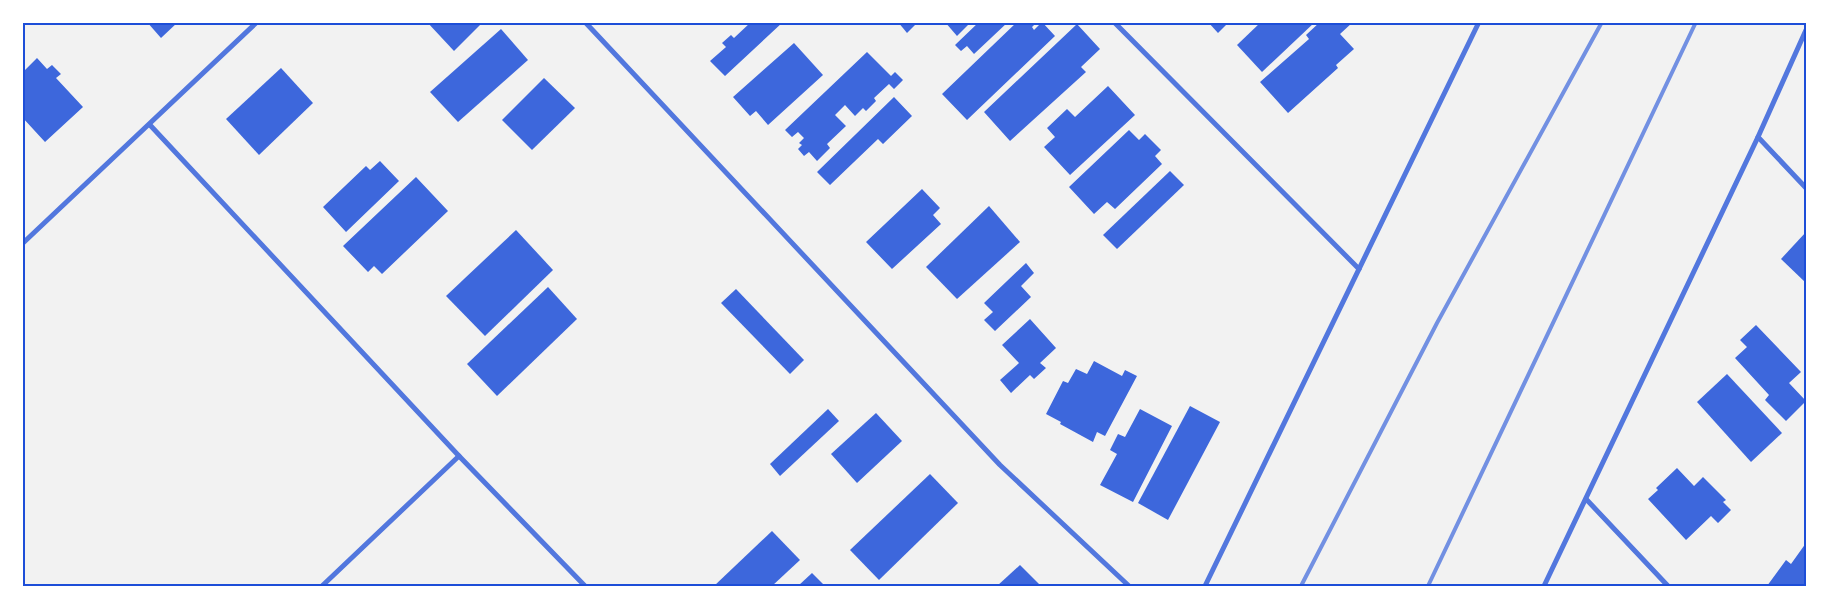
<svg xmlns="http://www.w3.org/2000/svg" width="1829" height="609" font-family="Inter,sans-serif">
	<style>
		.building { fill: #3d67dc }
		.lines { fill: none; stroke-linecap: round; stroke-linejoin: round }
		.minor { stroke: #5277de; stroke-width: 5 }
		.rail { stroke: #7290e2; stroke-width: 4 }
		.neatline { fill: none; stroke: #1d4ed8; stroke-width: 2 }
	</style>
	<rect width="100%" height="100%" fill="#f2f2f2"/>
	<g class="building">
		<path d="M 147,22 L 178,22 L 161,38 Z"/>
		<path d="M 427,22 L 483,22 L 454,51 Z"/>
		<path d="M 751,22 L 783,22 L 725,76 L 710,61 L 726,47 L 722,43 L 731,35 L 734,38 Z"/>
		<path d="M 898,22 L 918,22 L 907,33 Z"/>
		<path d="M 945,22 L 971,22 L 957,36 Z"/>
		<path d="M 979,22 L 1008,22 L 974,54 L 967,46 L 961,51 L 955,45 Z"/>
		<path d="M 1017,22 L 1037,22 L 1032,27 L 1034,30 L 1042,22 L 1055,36 L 967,120 L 942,94 Z"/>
		<path d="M 1208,22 L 1229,22 L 1218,33 Z"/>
		<path d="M 1261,22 L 1315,22 L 1262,72 L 1237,45 Z"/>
		<path d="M 1320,22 L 1353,22 L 1340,34 L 1354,49 L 1336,65 L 1338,68 L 1288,113 L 1260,82 L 1309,39 L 1306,35 Z"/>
		<path d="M 1077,24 L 1100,49 L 1081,67 L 1086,72 L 1010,141 L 984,112 Z"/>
		<path d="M 501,29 L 528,60 L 458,122 L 430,92 Z"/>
		<path d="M 794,43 L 823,75 L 768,125 L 756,111 L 750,116 L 733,97 Z"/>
		<path d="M 867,52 L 891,76 L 895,72 L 903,80 L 894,89 L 889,84 L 874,98 L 876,101 L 866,111 L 863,108 L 855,116 L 845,105 L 835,115 L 846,126 L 827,144 L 830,148 L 817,161 L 809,152 L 804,156 L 798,149 L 802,145 L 799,143 L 804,138 L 798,132 L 792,137 L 785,130 Z"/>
		<path d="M 37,58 L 47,69 L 52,65 L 61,74 L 56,78 L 83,107 L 45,142 L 22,117 L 22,67 L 25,70 Z"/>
		<path d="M 281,68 L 313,103 L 259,155 L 226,119 Z"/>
		<path d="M 544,78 L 575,108 L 532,150 L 502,120 Z"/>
		<path d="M 1108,86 L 1135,115 L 1070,175 L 1044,147 L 1055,137 L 1047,128 L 1067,109 L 1075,117 Z"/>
		<path d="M 894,97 L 912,116 L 883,144 L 878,139 L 830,185 L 817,172 Z"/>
		<path d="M 1129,130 L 1139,140 L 1145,134 L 1161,150 L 1155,156 L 1162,164 L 1115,209 L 1107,202 L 1094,214 L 1069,187 Z"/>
		<path d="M 380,161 L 399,181 L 346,232 L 323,207 L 366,166 L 370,170 Z"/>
		<path d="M 1170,171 L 1184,185 L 1117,249 L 1103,235 Z"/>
		<path d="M 416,177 L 448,211 L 382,274 L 374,266 L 368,272 L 343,246 Z"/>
		<path d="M 922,189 L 940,208 L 933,215 L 941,224 L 892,269 L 866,242 Z"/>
		<path d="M 989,206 L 1020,242 L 957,299 L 926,267 Z"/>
		<path d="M 516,230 L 553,270 L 485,336 L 446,296 Z"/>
		<path d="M 1806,232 L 1806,283 L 1781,259 Z"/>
		<path d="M 1026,263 L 1034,273 L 1021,286 L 1031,297 L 995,331 L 984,320 L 993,312 L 984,303 Z"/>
		<path d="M 548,287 L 577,319 L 497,396 L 467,364 Z"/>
		<path d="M 736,289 L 804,360 L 790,374 L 721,303 Z"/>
		<path d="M 1030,319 L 1056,348 L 1040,363 L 1046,368 L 1034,379 L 1030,375 L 1011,393 L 1000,380 L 1019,363 L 1002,345 Z"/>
		<path d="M 1756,325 L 1801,372 L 1789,383 L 1806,401 L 1786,421 L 1765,400 L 1769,395 L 1735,358 L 1747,347 L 1740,340 Z"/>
		<path d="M 1094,361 L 1122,376 L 1125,370 L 1137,376 L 1105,436 L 1097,432 L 1093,442 L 1060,424 L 1061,422 L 1046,414 L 1063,381 L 1068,383 L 1076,369 L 1087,374 Z"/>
		<path d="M 1727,374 L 1782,433 L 1751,462 L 1697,402 Z"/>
		<path d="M 1190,406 L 1220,422 L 1168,520 L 1138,503 Z"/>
		<path d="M 828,409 L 839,421 L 780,476 L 770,464 Z"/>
		<path d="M 1140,409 L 1172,426 L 1133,502 L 1100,485 L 1117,454 L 1110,450 L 1118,434 L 1125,437 Z"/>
		<path d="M 876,413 L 902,441 L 857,483 L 831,454 Z"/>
		<path d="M 1677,468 L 1694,486 L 1703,477 L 1726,500 L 1723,502 L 1731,510 L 1718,523 L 1711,516 L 1686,540 L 1648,499 L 1658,490 L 1656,488 Z"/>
		<path d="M 930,474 L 958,503 L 879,580 L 850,550 Z"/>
		<path d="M 772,531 L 800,560 L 772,586 L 714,586 Z"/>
		<path d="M 1806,543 L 1806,586 L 1767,586 L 1786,560 L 1791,564 Z"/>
		<path d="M 1020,565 L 1041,586 L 997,586 Z"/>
		<path d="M 812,573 L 825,586 L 798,586 Z"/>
	</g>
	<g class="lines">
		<g class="minor">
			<path d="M 585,22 L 1000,465 L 1129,586"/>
			<path d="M 1114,22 L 1359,269"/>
			<path d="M 150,125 L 459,456 L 585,586"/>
			<path d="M 1758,137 L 1806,188"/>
			<path d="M 22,244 L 257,22"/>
			<path d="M 1586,499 L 1668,586"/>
			<path d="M 322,586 L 459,456"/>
			<path d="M 1205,586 L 1479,22"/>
			<path d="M 1544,586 L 1758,137 L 1806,30"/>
		</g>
		<g class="rail">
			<path d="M 1301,586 L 1437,323 L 1602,22"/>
			<path d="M 1428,586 L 1696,22"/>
		</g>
	</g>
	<rect width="1829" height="609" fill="none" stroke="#ffffff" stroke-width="48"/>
	<rect x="24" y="24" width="1781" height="561" class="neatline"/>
</svg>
